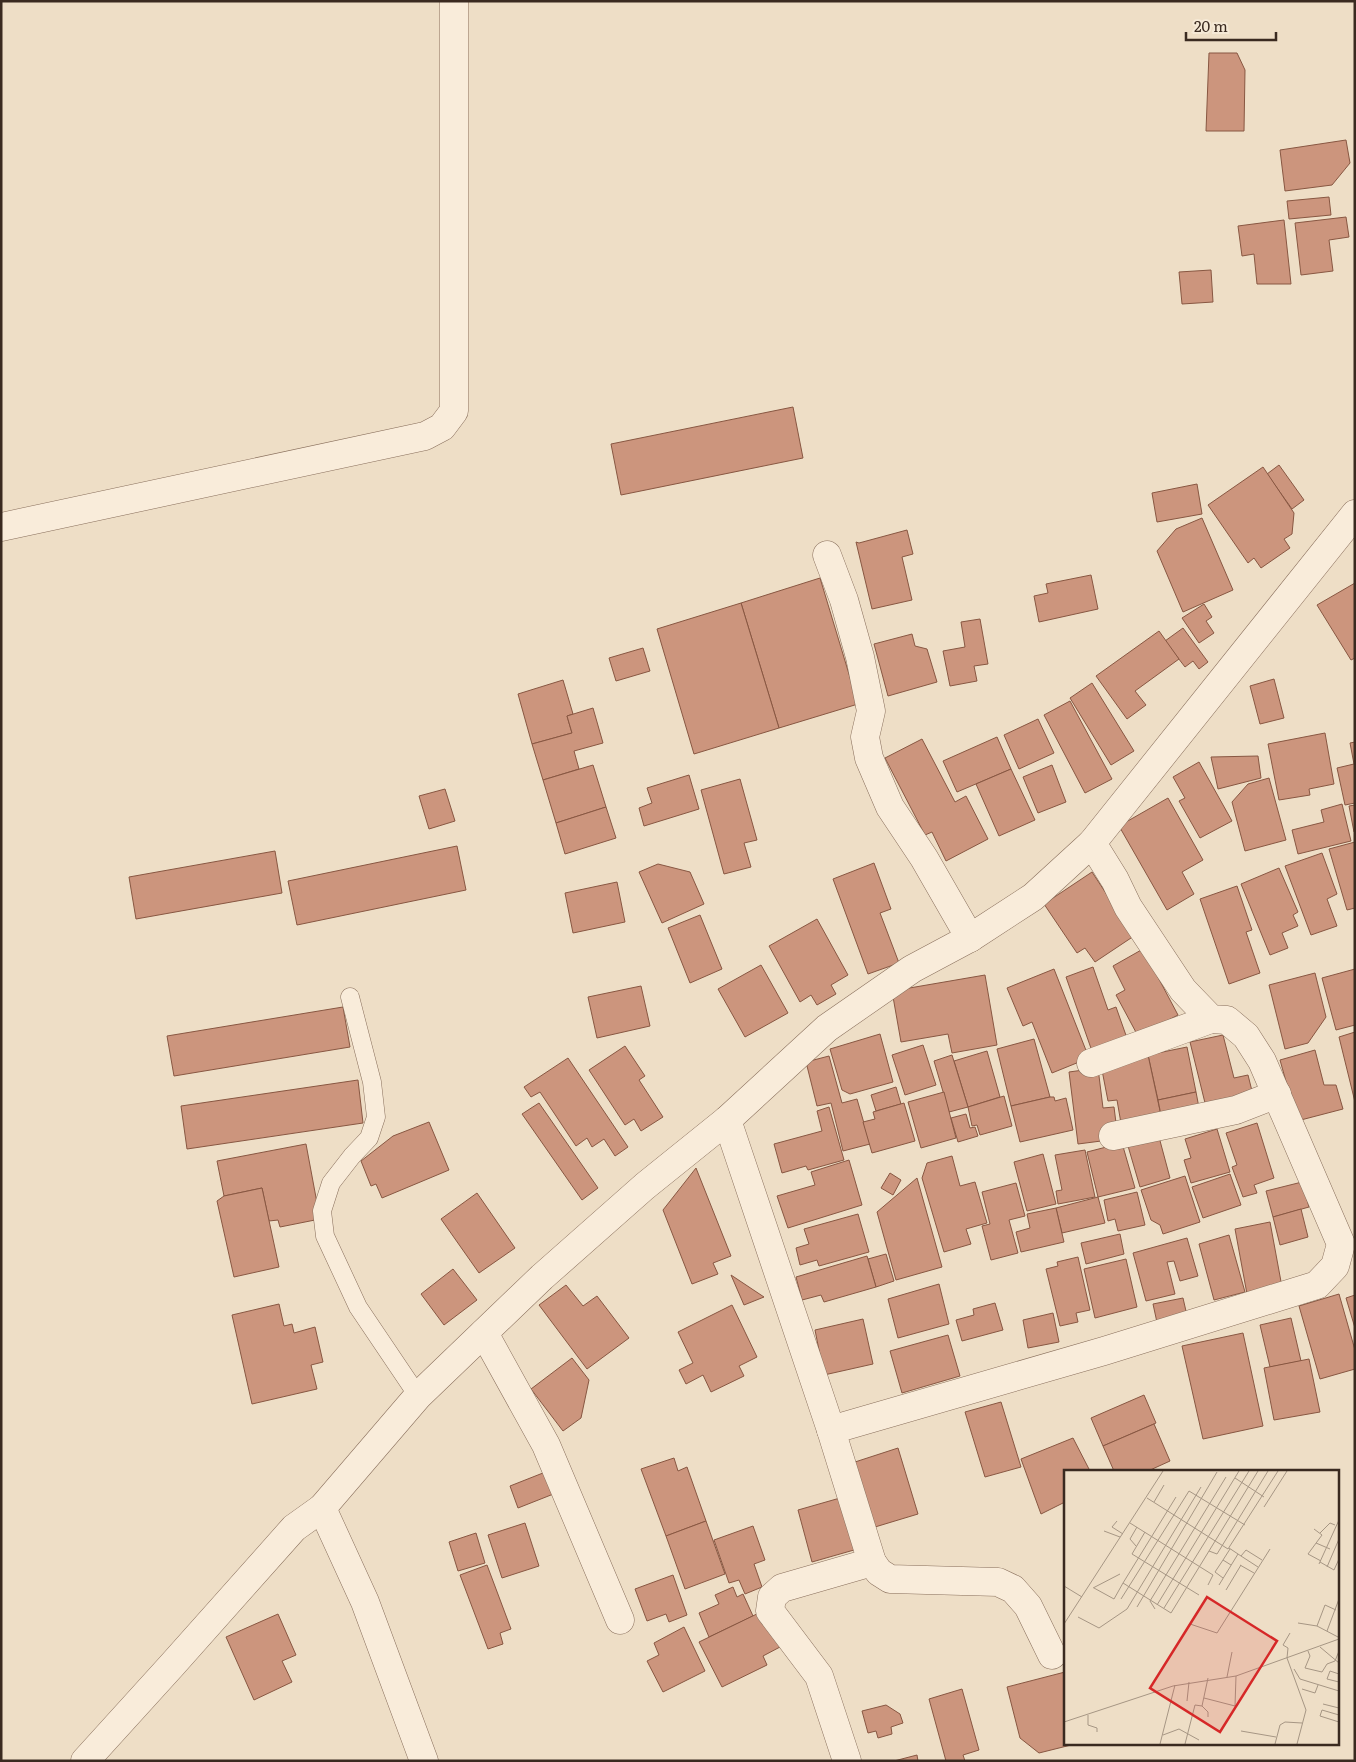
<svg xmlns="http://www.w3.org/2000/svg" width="1356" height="1762" font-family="Literata,serif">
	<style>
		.building { fill: #cc957d; stroke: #885742 }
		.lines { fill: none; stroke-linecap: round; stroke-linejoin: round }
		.service-casing { stroke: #896f5c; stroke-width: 19 }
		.minor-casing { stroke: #896f5c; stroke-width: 29 }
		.service { stroke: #f9ecda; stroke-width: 18 }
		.minor { stroke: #f9ecda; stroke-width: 28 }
		.inset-road { fill: none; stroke: #a69684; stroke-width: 1 }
		.view { fill: #d62828; fill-opacity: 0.15; stroke: #d62828; stroke-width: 2.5 }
		.inset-edge { fill: none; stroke: #3a2a20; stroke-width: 2.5 }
	</style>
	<rect width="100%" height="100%" fill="#eedec6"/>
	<g class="building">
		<path d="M 1209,53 L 1237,53 L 1245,70 L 1244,131 L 1206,131 Z"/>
		<path d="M 1346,140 L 1350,163 L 1332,185 L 1285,191 L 1280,150 Z"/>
		<path d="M 1329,197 L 1331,215 L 1289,219 L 1287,201 Z"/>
		<path d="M 1346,217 L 1349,237 L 1329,240 L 1333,271 L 1301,275 L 1295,223 Z"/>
		<path d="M 1284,220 L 1291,284 L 1257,284 L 1254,254 L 1242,256 L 1238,226 Z"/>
		<path d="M 1211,270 L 1213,302 L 1182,304 L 1179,272 Z"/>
		<path d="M 793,407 L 803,458 L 621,495 L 611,444 Z"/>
		<path d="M 1279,465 L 1304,500 L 1292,509 L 1267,474 Z"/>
		<path d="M 1263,467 L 1294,513 L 1292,534 L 1284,539 L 1290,548 L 1261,568 L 1254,558 L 1248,563 L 1208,505 Z"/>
		<path d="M 1197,484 L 1202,514 L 1157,522 L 1152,493 Z"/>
		<path d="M 1202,518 L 1233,590 L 1183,612 L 1157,551 L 1176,529 Z"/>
		<path d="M 907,530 L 913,554 L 902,557 L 912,600 L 872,609 L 856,542 L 859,543 Z"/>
		<path d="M 1091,575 L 1098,609 L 1039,622 L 1034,596 L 1048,593 L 1046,584 Z"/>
		<path d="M 820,578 L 858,704 L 779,728 L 741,603 Z"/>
		<path d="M 1355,583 L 1355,658 L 1351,660 L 1317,605 Z"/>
		<path d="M 741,603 L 779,728 L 694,754 L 657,629 Z"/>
		<path d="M 1204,604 L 1212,617 L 1206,621 L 1214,633 L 1199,643 L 1182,618 Z"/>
		<path d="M 980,619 L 988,664 L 974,666 L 977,681 L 950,686 L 943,651 L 965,647 L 961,622 Z"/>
		<path d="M 1183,628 L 1208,662 L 1199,669 L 1193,661 L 1185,667 L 1165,641 Z"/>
		<path d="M 1159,631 L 1179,659 L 1135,691 L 1146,705 L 1127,719 L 1096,676 Z"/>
		<path d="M 912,634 L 915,646 L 927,649 L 937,682 L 888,696 L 874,644 Z"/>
		<path d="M 643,648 L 650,671 L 616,681 L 609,658 Z"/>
		<path d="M 1274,679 L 1284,718 L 1260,724 L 1250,686 Z"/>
		<path d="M 563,680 L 573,714 L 567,716 L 572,733 L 532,744 L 518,694 Z"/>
		<path d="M 1092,683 L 1134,751 L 1111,765 L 1070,698 Z"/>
		<path d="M 1070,701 L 1112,779 L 1085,793 L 1044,715 Z"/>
		<path d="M 593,708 L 603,743 L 574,751 L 579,769 L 543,780 L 532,744 L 572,733 L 567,716 Z"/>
		<path d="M 1038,719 L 1054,753 L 1019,769 L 1004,735 Z"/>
		<path d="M 1325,733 L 1334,784 L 1309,789 L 1310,795 L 1279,800 L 1268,744 Z"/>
		<path d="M 997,737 L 1011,769 L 957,792 L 943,761 Z"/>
		<path d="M 922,739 L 955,802 L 966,796 L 988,839 L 946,861 L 932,832 L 925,835 L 885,758 Z"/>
		<path d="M 1355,742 L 1355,803 L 1345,805 L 1337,768 L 1354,764 L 1350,743 Z"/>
		<path d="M 1258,756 L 1261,778 L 1218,789 L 1211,757 Z"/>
		<path d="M 1199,762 L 1232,821 L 1200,838 L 1179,801 L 1185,798 L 1173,777 Z"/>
		<path d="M 593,765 L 606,807 L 556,823 L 543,780 Z"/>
		<path d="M 1052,765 L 1066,802 L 1038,813 L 1023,777 Z"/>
		<path d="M 1011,769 L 1035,820 L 999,836 L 976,784 Z"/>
		<path d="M 689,775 L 699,809 L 644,826 L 639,808 L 652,803 L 647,788 Z"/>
		<path d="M 1269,778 L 1286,840 L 1245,851 L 1232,802 L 1248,784 Z"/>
		<path d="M 740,779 L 757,840 L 744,843 L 751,867 L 724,874 L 701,790 Z"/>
		<path d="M 445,789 L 455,821 L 429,829 L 419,796 Z"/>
		<path d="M 1168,798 L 1203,860 L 1182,872 L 1194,894 L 1167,910 L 1119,826 Z"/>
		<path d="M 1342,804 L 1351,841 L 1298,854 L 1292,830 L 1324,822 L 1321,810 Z"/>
		<path d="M 1355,805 L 1355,832 L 1354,832 L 1349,806 Z"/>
		<path d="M 606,807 L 616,838 L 565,854 L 556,823 Z"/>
		<path d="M 1355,842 L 1355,908 L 1347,910 L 1329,849 Z"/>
		<path d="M 457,846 L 466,890 L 297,925 L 288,881 Z"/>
		<path d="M 275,851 L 282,893 L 136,919 L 129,877 Z"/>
		<path d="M 1322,853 L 1337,894 L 1327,899 L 1337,926 L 1311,935 L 1285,866 Z"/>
		<path d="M 874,863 L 891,909 L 880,913 L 899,963 L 868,974 L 833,879 Z"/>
		<path d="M 658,864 L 690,872 L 704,904 L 662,923 L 639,872 Z"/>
		<path d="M 1279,868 L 1298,912 L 1293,915 L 1298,926 L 1282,933 L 1288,948 L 1270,955 L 1241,884 Z"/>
		<path d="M 1092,872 L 1134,936 L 1095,962 L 1085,948 L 1077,953 L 1044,904 Z"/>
		<path d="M 617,882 L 625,922 L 573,933 L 565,893 Z"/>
		<path d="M 1237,886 L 1252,930 L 1246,932 L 1260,973 L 1229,984 L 1200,899 Z"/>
		<path d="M 700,915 L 722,969 L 690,983 L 668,928 Z"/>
		<path d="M 817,919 L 848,975 L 831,985 L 836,994 L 817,1005 L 811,995 L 800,1002 L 769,946 Z"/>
		<path d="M 1143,949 L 1178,1015 L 1138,1036 L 1116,995 L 1125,990 L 1113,966 Z"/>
		<path d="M 761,965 L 788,1013 L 745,1037 L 718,989 Z"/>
		<path d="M 1093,967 L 1108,1010 L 1116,1007 L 1128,1041 L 1093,1054 L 1066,977 Z"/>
		<path d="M 1054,969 L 1089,1058 L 1052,1073 L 1032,1022 L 1023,1026 L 1007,988 Z"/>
		<path d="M 1355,969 L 1355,1025 L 1336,1030 L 1322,978 Z"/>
		<path d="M 1315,973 L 1326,1017 L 1308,1043 L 1285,1049 L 1269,985 Z"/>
		<path d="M 985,975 L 997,1045 L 952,1053 L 948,1034 L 901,1042 L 892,991 Z"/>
		<path d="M 641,986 L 650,1026 L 597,1038 L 588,997 Z"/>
		<path d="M 343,1007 L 350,1047 L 174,1076 L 167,1036 Z"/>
		<path d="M 1355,1032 L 1355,1102 L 1339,1037 Z"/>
		<path d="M 880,1034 L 893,1082 L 850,1094 L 842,1090 L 830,1049 Z"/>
		<path d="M 1223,1035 L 1234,1078 L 1248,1075 L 1253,1095 L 1206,1107 L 1190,1042 Z"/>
		<path d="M 1034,1039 L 1050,1097 L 1011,1106 L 997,1049 Z"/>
		<path d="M 923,1045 L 936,1085 L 905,1095 L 892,1055 Z"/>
		<path d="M 625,1046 L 645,1076 L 639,1080 L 663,1117 L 641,1131 L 634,1119 L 625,1125 L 589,1070 Z"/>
		<path d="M 1187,1047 L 1196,1092 L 1158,1100 L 1148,1055 Z"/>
		<path d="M 1315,1050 L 1324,1085 L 1336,1085 L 1343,1109 L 1297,1121 L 1280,1060 Z"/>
		<path d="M 987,1051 L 1000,1097 L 968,1107 L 954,1061 Z"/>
		<path d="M 952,1055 L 968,1107 L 949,1112 L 934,1061 Z"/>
		<path d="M 1148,1055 L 1162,1120 L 1122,1129 L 1117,1100 L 1108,1101 L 1101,1065 Z"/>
		<path d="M 829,1056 L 842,1103 L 857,1099 L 870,1144 L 843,1151 L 831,1103 L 817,1106 L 806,1062 Z"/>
		<path d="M 568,1058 L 628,1147 L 615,1156 L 604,1139 L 592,1147 L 587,1138 L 576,1146 L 540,1092 L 531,1097 L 524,1087 Z"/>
		<path d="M 1098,1068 L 1103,1108 L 1114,1107 L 1117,1131 L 1109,1140 L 1078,1144 L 1069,1072 Z"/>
		<path d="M 358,1080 L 363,1123 L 187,1149 L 181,1106 Z"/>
		<path d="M 896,1087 L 901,1104 L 876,1111 L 871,1095 Z"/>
		<path d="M 944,1092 L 956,1138 L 921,1148 L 908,1102 Z"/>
		<path d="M 1196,1092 L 1200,1113 L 1162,1120 L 1158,1100 Z"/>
		<path d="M 1004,1096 L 1012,1126 L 980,1135 L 977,1125 L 972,1126 L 968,1107 Z"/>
		<path d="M 1050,1097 L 1054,1097 L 1055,1101 L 1066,1098 L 1073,1130 L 1020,1142 L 1011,1106 Z"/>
		<path d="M 539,1103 L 598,1188 L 582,1200 L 522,1114 Z"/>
		<path d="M 904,1103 L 915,1141 L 872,1153 L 863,1122 L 875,1119 L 873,1112 Z"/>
		<path d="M 829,1107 L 844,1160 L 808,1170 L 806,1166 L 782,1173 L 774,1144 L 822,1131 L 817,1111 Z"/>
		<path d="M 966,1114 L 970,1128 L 975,1127 L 978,1136 L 958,1142 L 951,1118 Z"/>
		<path d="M 429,1122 L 449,1170 L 382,1198 L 376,1184 L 371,1186 L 361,1161 L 393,1136 Z"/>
		<path d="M 1257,1123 L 1274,1178 L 1254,1185 L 1257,1193 L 1243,1197 L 1232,1167 L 1237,1165 L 1226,1133 Z"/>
		<path d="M 1217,1129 L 1230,1172 L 1191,1183 L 1184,1160 L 1191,1158 L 1185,1139 Z"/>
		<path d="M 1159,1137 L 1170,1178 L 1140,1187 L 1128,1146 Z"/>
		<path d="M 1122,1143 L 1135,1188 L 1098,1197 L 1087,1152 Z"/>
		<path d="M 306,1144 L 320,1219 L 280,1227 L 278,1220 L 269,1221 L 262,1188 L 224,1196 L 217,1161 Z"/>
		<path d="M 1085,1150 L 1095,1197 L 1058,1204 L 1056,1191 L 1062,1190 L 1055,1155 Z"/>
		<path d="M 1043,1154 L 1056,1204 L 1027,1211 L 1014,1162 Z"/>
		<path d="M 952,1156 L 960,1186 L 975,1182 L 987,1223 L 966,1229 L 971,1244 L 944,1252 L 922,1178 L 927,1163 Z"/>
		<path d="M 849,1160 L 862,1205 L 788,1228 L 777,1196 L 815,1185 L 811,1172 Z"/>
		<path d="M 696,1168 L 731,1256 L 713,1263 L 718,1274 L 692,1284 L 663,1210 Z"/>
		<path d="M 890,1173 L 901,1180 L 893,1195 L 881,1188 Z"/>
		<path d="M 1230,1174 L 1241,1205 L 1203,1218 L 1192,1187 Z"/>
		<path d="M 1185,1176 L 1200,1222 L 1163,1234 L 1160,1225 L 1151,1220 L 1141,1190 Z"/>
		<path d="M 917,1178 L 942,1267 L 896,1280 L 877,1212 Z"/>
		<path d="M 1302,1182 L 1309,1207 L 1273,1217 L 1266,1191 Z"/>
		<path d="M 1016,1183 L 1025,1216 L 1009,1220 L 1018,1253 L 991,1260 L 982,1226 L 990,1224 L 982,1192 Z"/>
		<path d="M 262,1188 L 279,1267 L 234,1277 L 217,1201 L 224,1196 Z"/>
		<path d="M 1137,1192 L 1145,1225 L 1118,1231 L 1115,1219 L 1108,1221 L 1104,1200 Z"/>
		<path d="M 477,1193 L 515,1248 L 479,1273 L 441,1219 Z"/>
		<path d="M 1098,1197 L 1105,1223 L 1062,1233 L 1056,1208 Z"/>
		<path d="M 1056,1208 L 1064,1242 L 1021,1252 L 1016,1232 L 1030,1228 L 1027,1214 Z"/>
		<path d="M 1301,1209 L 1308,1237 L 1280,1245 L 1273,1217 Z"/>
		<path d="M 858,1214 L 869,1252 L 819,1266 L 817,1260 L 800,1265 L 796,1248 L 809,1244 L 804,1229 Z"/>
		<path d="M 1270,1222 L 1282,1287 L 1247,1294 L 1235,1229 Z"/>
		<path d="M 1120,1234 L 1124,1254 L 1086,1264 L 1081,1243 Z"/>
		<path d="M 1229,1235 L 1245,1292 L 1214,1300 L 1199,1244 Z"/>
		<path d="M 1187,1238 L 1198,1276 L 1180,1281 L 1174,1261 L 1167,1262 L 1175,1294 L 1146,1301 L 1133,1253 Z"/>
		<path d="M 886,1254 L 894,1281 L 876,1287 L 868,1259 Z"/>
		<path d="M 867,1256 L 876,1287 L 824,1302 L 821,1295 L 802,1300 L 796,1277 Z"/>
		<path d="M 1078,1257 L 1090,1310 L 1076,1313 L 1078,1322 L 1060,1326 L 1046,1269 L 1058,1266 L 1057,1262 Z"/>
		<path d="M 1126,1259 L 1137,1307 L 1095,1318 L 1084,1269 Z"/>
		<path d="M 453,1269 L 477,1300 L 444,1325 L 421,1294 Z"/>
		<path d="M 731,1275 L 764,1297 L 744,1305 Z"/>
		<path d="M 939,1284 L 949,1324 L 898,1338 L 888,1299 Z"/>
		<path d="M 566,1285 L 583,1306 L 597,1296 L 629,1338 L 587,1369 L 539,1305 Z"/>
		<path d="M 1339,1294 L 1355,1350 L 1355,1369 L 1320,1379 L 1299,1306 Z"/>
		<path d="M 1355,1295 L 1355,1328 L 1346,1298 Z"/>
		<path d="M 1183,1298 L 1188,1320 L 1158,1327 L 1153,1304 Z"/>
		<path d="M 995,1303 L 1003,1330 L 962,1341 L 956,1320 L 974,1315 L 973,1309 Z"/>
		<path d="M 279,1304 L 284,1326 L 292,1324 L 294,1333 L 315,1327 L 323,1362 L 311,1365 L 317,1389 L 252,1404 L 232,1315 Z"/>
		<path d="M 732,1305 L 757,1357 L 739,1366 L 744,1376 L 711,1392 L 703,1375 L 686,1384 L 679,1370 L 693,1363 L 678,1332 Z"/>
		<path d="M 1053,1313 L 1059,1342 L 1028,1348 L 1023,1320 Z"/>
		<path d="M 1291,1318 L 1301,1361 L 1270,1367 L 1260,1325 Z"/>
		<path d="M 863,1319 L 873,1364 L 824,1375 L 815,1330 Z"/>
		<path d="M 1243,1333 L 1263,1426 L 1203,1439 L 1182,1346 Z"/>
		<path d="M 948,1335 L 960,1376 L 902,1393 L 890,1351 Z"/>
		<path d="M 572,1358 L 589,1380 L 581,1418 L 563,1431 L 531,1389 Z"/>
		<path d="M 1309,1359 L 1320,1412 L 1274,1420 L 1264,1368 Z"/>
		<path d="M 1144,1395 L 1156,1423 L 1103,1446 L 1091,1418 Z"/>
		<path d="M 1001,1402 L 1021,1467 L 985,1477 L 965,1412 Z"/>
		<path d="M 1154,1424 L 1170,1461 L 1148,1471 L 1114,1471 L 1103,1446 Z"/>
		<path d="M 1073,1438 L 1090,1471 L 1065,1471 L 1065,1502 L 1041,1514 L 1021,1459 Z"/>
		<path d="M 898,1448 L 918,1514 L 875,1527 L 855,1462 Z"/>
		<path d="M 674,1458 L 678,1471 L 687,1467 L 706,1521 L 666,1536 L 641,1469 Z"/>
		<path d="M 548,1471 L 556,1493 L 518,1508 L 510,1486 Z"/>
		<path d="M 840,1498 L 854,1550 L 812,1562 L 798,1510 Z"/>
		<path d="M 706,1521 L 725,1574 L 685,1589 L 666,1536 Z"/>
		<path d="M 525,1523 L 539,1566 L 502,1578 L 488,1535 Z"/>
		<path d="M 753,1526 L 765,1560 L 754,1564 L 762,1587 L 745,1594 L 739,1580 L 729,1583 L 714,1540 Z"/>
		<path d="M 476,1533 L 485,1563 L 458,1571 L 449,1542 Z"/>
		<path d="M 487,1565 L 511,1629 L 500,1633 L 503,1644 L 488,1649 L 460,1575 Z"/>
		<path d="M 673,1575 L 687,1615 L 669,1622 L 666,1614 L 647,1621 L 635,1589 Z"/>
		<path d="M 733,1587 L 737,1597 L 743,1594 L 753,1616 L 709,1637 L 699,1613 L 719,1604 L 715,1595 Z"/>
		<path d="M 763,1611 L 780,1647 L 763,1656 L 767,1665 L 722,1687 L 699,1642 Z"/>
		<path d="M 278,1614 L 296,1655 L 282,1661 L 292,1682 L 254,1700 L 226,1637 Z"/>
		<path d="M 684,1627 L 705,1671 L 663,1692 L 647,1661 L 659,1655 L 654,1643 Z"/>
		<path d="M 1065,1672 L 1065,1743 L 1073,1743 L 1071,1745 L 1039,1753 L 1020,1738 L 1007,1687 Z"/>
		<path d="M 962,1689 L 979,1750 L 963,1755 L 965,1761 L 946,1761 L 929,1699 Z"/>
		<path d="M 886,1705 L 900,1714 L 903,1723 L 891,1727 L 892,1734 L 878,1738 L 876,1731 L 868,1733 L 862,1711 Z"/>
		<path d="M 917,1755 L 918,1761 L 894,1761 Z"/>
	</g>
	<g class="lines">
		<g class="service-casing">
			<path id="service" d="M 350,997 L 372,1082 L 376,1117 L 369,1138 L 352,1156 L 331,1183 L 322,1211 L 325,1236 L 358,1307 L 418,1396"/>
		</g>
		<g class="minor-casing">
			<g id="minor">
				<path d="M 1,527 L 425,436 L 442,427 L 454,411 L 454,1"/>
				<path d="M 827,555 L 844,600 L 860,657 L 871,711 L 865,737 L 869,758 L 890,807 L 924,858 L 970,938"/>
				<path d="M 1091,1063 L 1211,1019"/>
				<path d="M 727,1120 L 831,1430 L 872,1562 L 879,1572 L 890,1579 L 998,1582 L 1013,1589 L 1028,1606 L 1052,1655"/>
				<path d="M 1113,1136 L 1236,1110 L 1277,1094"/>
				<path d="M 484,1333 L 546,1445 L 620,1620"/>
				<path d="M 831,1430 L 1104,1351 L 1317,1285 L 1335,1266 L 1341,1244 L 1262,1061 L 1246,1036 L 1227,1020 L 1211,1019 L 1183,990 L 1128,907 L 1115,880 L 1092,843"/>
				<path d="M 322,1508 L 365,1602 L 424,1761"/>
				<path d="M 85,1761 L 173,1664 L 294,1528 L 322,1508 L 418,1396 L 542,1277 L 645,1186 L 727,1120 L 827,1028 L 912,969 L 970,938 L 1033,897 L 1092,843 L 1355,514"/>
				<path d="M 847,1761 L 819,1676 L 770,1611 L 772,1597 L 782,1588 L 872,1562"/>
			</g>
		</g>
		<use href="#service" class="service"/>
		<use href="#minor" class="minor"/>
	</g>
	<g transform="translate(1064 1470)">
		<rect width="275" height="275" fill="#eedec6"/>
		<path class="inset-road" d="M 171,8 L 200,27M 112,27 L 59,113 L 107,143 L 194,1M 83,28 L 164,79 L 214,1M 90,32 L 100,15M 200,37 L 223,1M 53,51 L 48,57 L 59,64M 66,53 L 149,105 L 144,115M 250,59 L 258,65 L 244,84 L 257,91M 40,61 L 56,67M 81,62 L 68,84 L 135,125M 256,63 L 266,53 L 271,55M 252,73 L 266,79M 72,76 L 66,69 L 73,57M 165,78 L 177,86 L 182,80 L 198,90M 166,79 L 159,90 L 167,95M 145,81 L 153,84 L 204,1M 177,86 L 194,97M 159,90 L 151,102 L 159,108M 256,92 L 270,100 L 275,89M 255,94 L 275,50M 176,95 L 190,103M 263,97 L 275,69M 155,115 L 174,84M 0,116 L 18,127M 29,118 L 56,104M 30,118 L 50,129 L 59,113M 162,120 L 177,95M 57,129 L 125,21 L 181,55M 93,135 L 175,1M 73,137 L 153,2M 100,138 L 185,1M 91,139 L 86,131 L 162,7M 14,147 L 35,158 L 63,139 L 137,17M 234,153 L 253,156 L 274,167M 0,154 L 99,1M 126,154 L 153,163 L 206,79M 253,156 L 261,135 L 272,140M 263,161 L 275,129M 226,163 L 219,175 L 224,178 L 223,188 L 242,240 L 233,274M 256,177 L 275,193M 244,181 L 246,186 L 241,198 L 258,202 L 263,194 L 271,191 L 275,181M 230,199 L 236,209 L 275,221M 275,204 L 266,201 L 263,209 L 275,212M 163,207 L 168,182M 238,219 L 251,223 L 254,215M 140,228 L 171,236 L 172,206M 123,231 L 125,212M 259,234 L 275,238M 24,245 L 24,255 L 33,258 L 33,262M 275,245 L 258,240 L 256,246 L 275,252M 144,247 L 144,242 L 138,236 L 144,208M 0,252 L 109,216 L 172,206 L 275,169M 177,261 L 212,267M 99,265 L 115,259 L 135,270M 96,274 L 111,215M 121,274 L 131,235 L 138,236M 211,274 L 216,255 L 221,252 L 238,253"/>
		<path class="view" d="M 143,127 L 213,171 L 156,262 L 86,218 Z"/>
		<rect width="275" height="275" class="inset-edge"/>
	</g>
	<rect width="1356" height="1762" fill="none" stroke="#3a2a20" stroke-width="5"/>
	<path d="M1186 32v8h90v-8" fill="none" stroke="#3a2a20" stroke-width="2.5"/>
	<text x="1194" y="32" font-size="15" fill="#3a2a20" stroke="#f5e9d6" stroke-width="4" paint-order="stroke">20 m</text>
</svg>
